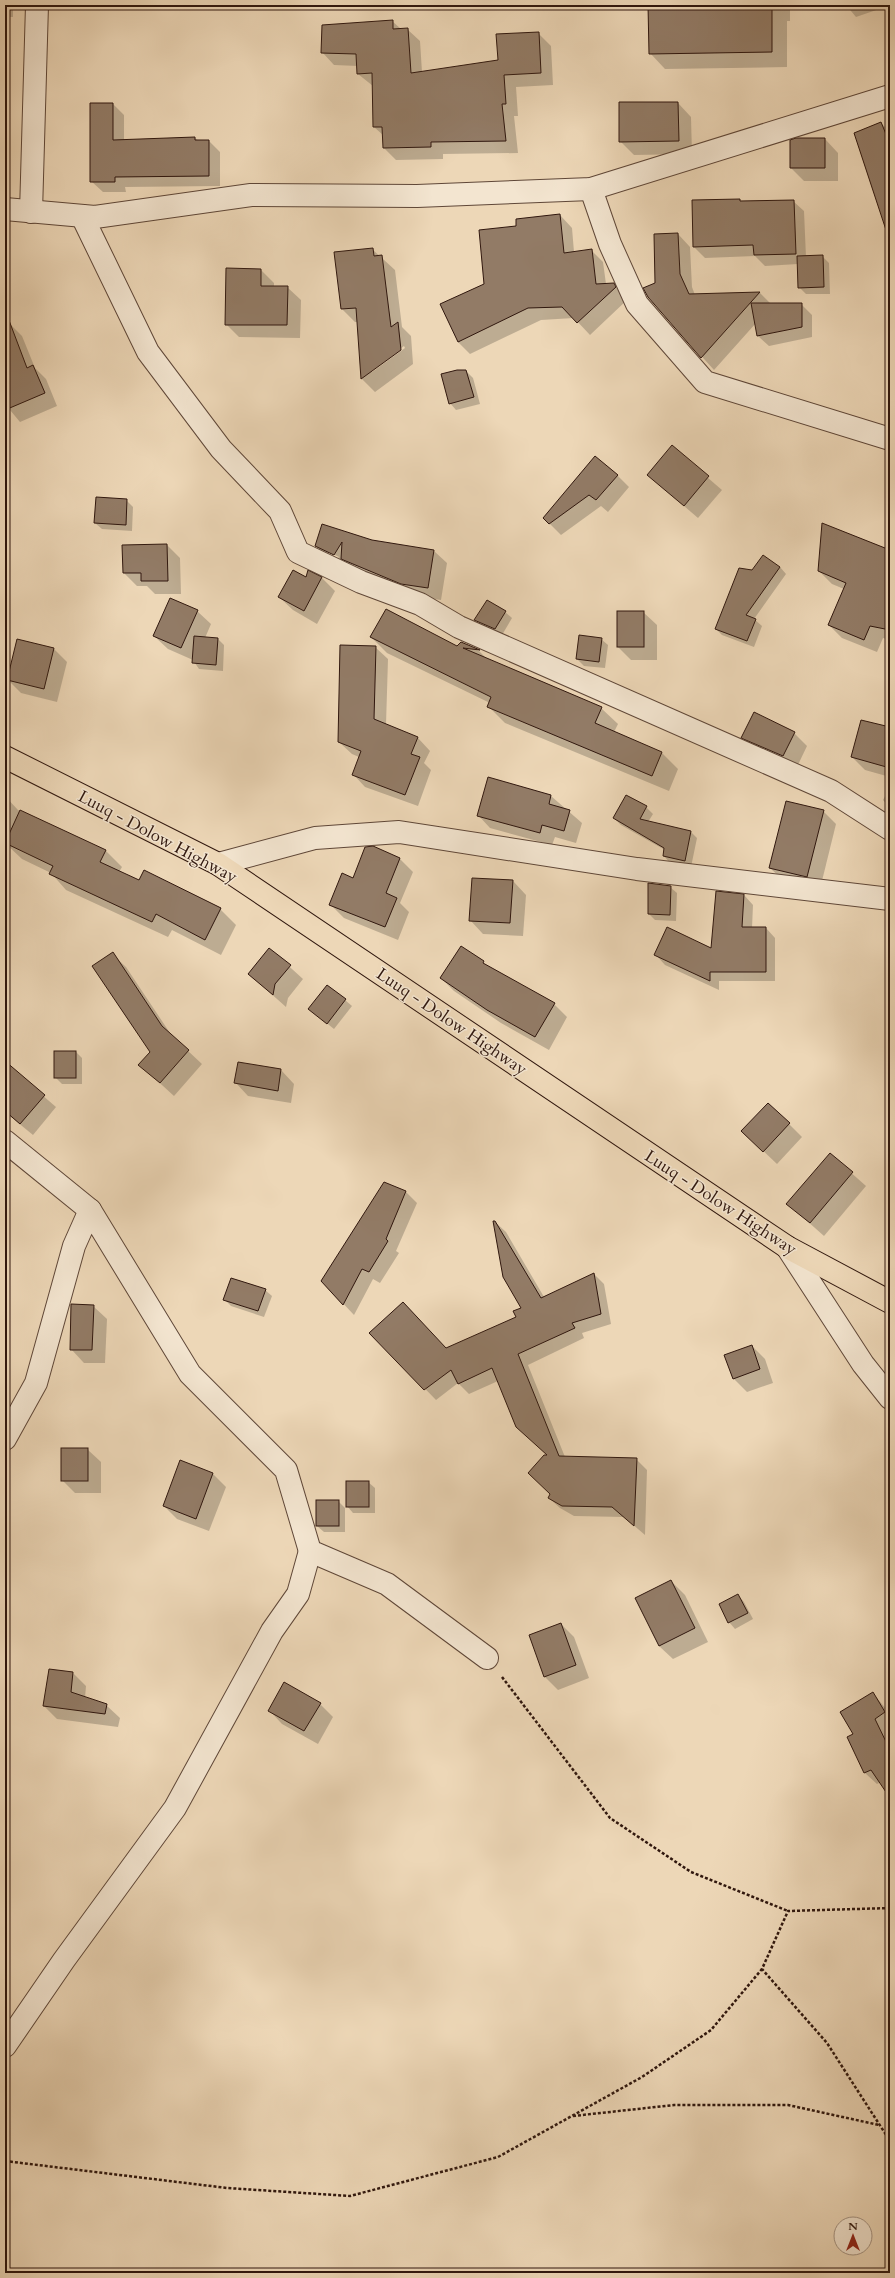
<svg xmlns="http://www.w3.org/2000/svg" width="895" height="2278" font-family="Cardo,serif">
	<style>
		.shadow { fill: #0003; fill-rule: evenodd }
		.building { fill: #927b66; stroke: #30170e }
		.lines { fill: none; stroke-linecap: round; stroke-linejoin: round }
		.minor-casing { stroke: #5f4738; stroke-width: 24 }
		.primary-casing { stroke: #30170e; stroke-width: 24 }
		.path { stroke: #30170e; stroke-width: 2.5; stroke-dasharray: 3 2; stroke-linecap: butt }
		.minor { stroke: #f3e5d0; stroke-width: 22 }
		.primary { stroke: #edd7b7; stroke-width: 22 }
		.labels { text-anchor: middle; stroke-width: 3; stroke-linejoin: round; paint-order: stroke }
		.street-label { font-size: 17px; fill: #30170e; stroke: #f3e5d0 }
	</style>
	<rect width="100%" height="100%" fill="#edd7b7"/>
	<filter id="stains"><feTurbulence type="fractalNoise" baseFrequency=".005" numOctaves="4"/><feColorMatrix values="0 0 0 0 .2 0 0 0 0 .09 0 0 0 0 .02 0 0 0 .5 -.17"/></filter>
	<radialGradient id="worn" r=".72"><stop offset=".6" stop-color="#630" stop-opacity="0"/><stop offset="1" stop-color="#630" stop-opacity=".3"/></radialGradient>
	<g class="shadow">
		<rect x="5" y="5" width="8" height="12"/>
		<path d="M 649,5 L 790,5 L 790,21 L 787,21 L 787,67 L 665,69 L 650,53 Z"/>
		<path d="M 846,5 L 888,5 L 888,6 L 856,17 Z"/>
		<path d="M 392,21 L 401,29 L 407,29 L 420,41 L 422,72 L 499,61 L 539,34 L 551,46 L 553,85 L 516,87 L 518,116 L 514,116 L 518,153 L 443,154 L 443,159 L 396,160 L 384,148 L 384,136 L 374,127 L 373,86 L 358,74 L 358,66 L 334,65 L 322,52 Z"/>
		<path d="M 678,103 L 691,117 L 692,154 L 634,155 L 620,141 Z"/>
		<path d="M 113,104 L 124,115 L 124,141 L 195,138 L 199,141 L 209,141 L 220,152 L 220,186 L 125,187 L 126,192 L 103,192 L 91,181 Z"/>
		<path d="M 881,123 L 890,132 L 890,240 L 855,133 Z"/>
		<path d="M 825,139 L 838,153 L 838,181 L 804,181 L 791,168 L 791,141 Z"/>
		<path d="M 693,201 L 793,201 L 804,211 L 806,257 L 822,256 L 829,263 L 830,294 L 806,294 L 799,287 L 798,264 L 765,266 L 755,256 L 705,258 L 694,247 Z"/>
		<path d="M 560,215 L 572,228 L 574,252 L 591,250 L 603,262 L 606,284 L 613,284 L 627,300 L 590,335 L 574,318 L 541,320 L 470,354 L 458,342 L 442,305 L 486,285 L 518,227 Z"/>
		<path d="M 678,234 L 690,247 L 692,287 L 695,295 L 760,293 L 771,304 L 801,304 L 812,315 L 812,337 L 769,346 L 758,336 L 756,323 L 714,370 L 648,297 Z"/>
		<path d="M 372,249 L 395,270 L 402,327 L 411,336 L 413,364 L 375,392 L 362,379 L 358,322 L 355,322 L 342,309 L 335,253 ZM 404,346 L 405,348 L 372,372 L 372,370 Z"/>
		<path d="M 261,270 L 274,283 L 274,287 L 287,287 L 301,300 L 300,338 L 239,337 L 226,324 Z"/>
		<path d="M 9,323 L 22,336 L 35,368 L 46,379 L 57,406 L 20,422 L 5,404 L 5,324 Z"/>
		<path d="M 466,371 L 473,378 L 480,404 L 456,410 L 450,403 Z"/>
		<path d="M 672,447 L 722,490 L 698,518 L 648,475 Z"/>
		<path d="M 617,475 L 629,487 L 608,512 L 601,506 L 561,535 L 544,518 Z"/>
		<path d="M 126,500 L 133,507 L 132,531 L 102,529 L 95,523 Z"/>
		<path d="M 323,526 L 372,541 L 434,551 L 447,563 L 441,600 L 414,596 L 329,559 L 316,546 ZM 329,552 L 339,557 L 338,558 L 329,554 Z"/>
		<path d="M 167,545 L 180,558 L 181,594 L 155,594 L 147,586 L 137,586 L 124,573 L 123,546 Z"/>
		<path d="M 890,551 L 890,640 L 883,638 L 877,652 L 842,638 L 829,625 L 844,589 L 832,584 L 819,571 Z"/>
		<path d="M 780,567 L 786,574 L 754,619 L 762,626 L 754,647 L 722,635 L 716,629 L 752,572 Z"/>
		<path d="M 308,572 L 322,578 L 335,591 L 317,624 L 293,610 L 279,597 L 306,578 Z"/>
		<path d="M 197,611 L 211,624 L 205,638 L 218,639 L 224,645 L 223,671 L 199,669 L 193,660 L 168,649 L 154,636 Z"/>
		<path d="M 505,612 L 512,618 L 502,635 L 482,626 L 476,620 Z"/>
		<path d="M 618,612 L 643,612 L 657,625 L 657,660 L 631,660 L 618,647 Z"/>
		<path d="M 371,637 L 457,647 L 461,643 L 479,651 L 488,660 L 601,708 L 618,724 L 614,732 L 662,753 L 678,769 L 669,791 L 505,723 L 488,706 L 490,703 L 387,653 Z"/>
		<path d="M 601,639 L 608,645 L 605,668 L 584,666 L 577,659 Z"/>
		<path d="M 375,647 L 388,659 L 386,725 L 418,738 L 430,751 L 424,763 L 431,770 L 418,806 L 365,787 L 353,774 L 359,757 L 352,754 L 339,742 Z"/>
		<path d="M 54,649 L 67,662 L 57,702 L 21,693 L 8,680 Z"/>
		<path d="M 890,728 L 890,777 L 865,770 L 852,757 Z"/>
		<path d="M 794,733 L 807,746 L 796,769 L 756,751 L 743,738 Z"/>
		<path d="M 890,787 L 890,808 L 883,800 Z"/>
		<path d="M 5,796 L 18,810 L 106,851 L 122,867 L 119,872 L 140,882 L 220,909 L 236,925 L 221,955 L 172,930 L 168,937 L 66,890 L 51,873 L 22,859 L 5,843 Z"/>
		<path d="M 551,796 L 582,823 L 576,843 L 555,837 L 552,845 L 490,828 L 478,815 Z"/>
		<path d="M 627,796 L 646,807 L 653,814 L 648,822 L 691,832 L 697,838 L 691,867 L 670,863 L 664,856 L 665,850 L 621,825 L 614,818 Z"/>
		<path d="M 823,811 L 836,824 L 820,889 L 784,881 L 770,868 Z"/>
		<path d="M 372,847 L 400,859 L 413,872 L 400,903 L 409,912 L 398,940 L 344,918 L 331,905 L 353,879 Z"/>
		<path d="M 513,881 L 526,895 L 523,936 L 483,934 L 470,920 Z"/>
		<path d="M 670,887 L 677,893 L 676,921 L 655,920 L 649,914 Z"/>
		<path d="M 744,895 L 753,905 L 752,928 L 766,928 L 775,938 L 775,981 L 719,981 L 719,990 L 665,965 L 656,955 L 712,949 Z"/>
		<path d="M 461,947 L 490,968 L 554,1004 L 567,1017 L 549,1050 L 501,1023 L 454,991 L 441,978 Z"/>
		<path d="M 270,949 L 303,979 L 288,998 L 286,1007 L 249,974 Z"/>
		<path d="M 112,954 L 126,967 L 172,1036 L 202,1064 L 174,1096 L 140,1065 L 151,1052 Z"/>
		<path d="M 345,1000 L 352,1006 L 334,1029 L 309,1009 Z"/>
		<path d="M 76,1052 L 82,1058 L 82,1084 L 62,1084 L 55,1077 Z"/>
		<path d="M 5,1063 L 56,1107 L 33,1135 L 5,1112 Z"/>
		<path d="M 238,1063 L 281,1070 L 294,1084 L 291,1103 L 248,1096 L 235,1082 Z"/>
		<path d="M 789,1124 L 802,1137 L 777,1164 L 742,1131 Z"/>
		<path d="M 830,1154 L 866,1186 L 824,1236 L 788,1204 Z"/>
		<path d="M 384,1183 L 406,1192 L 417,1203 L 396,1251 L 399,1253 L 380,1283 L 373,1279 L 354,1315 L 322,1281 Z"/>
		<path d="M 495,1222 L 506,1232 L 544,1297 L 594,1274 L 604,1284 L 611,1324 L 582,1333 L 584,1338 L 528,1365 L 565,1457 L 636,1459 L 647,1470 L 645,1535 L 624,1517 L 574,1516 L 560,1508 L 549,1498 L 551,1494 L 548,1456 L 517,1427 L 498,1381 L 469,1394 L 458,1383 L 436,1400 L 371,1333 L 446,1349 L 517,1317 L 522,1308 Z"/>
		<path d="M 265,1290 L 272,1296 L 264,1317 L 231,1306 L 224,1299 Z"/>
		<path d="M 93,1306 L 107,1319 L 105,1363 L 84,1363 L 71,1349 Z"/>
		<path d="M 752,1346 L 765,1359 L 773,1383 L 747,1392 L 734,1379 Z"/>
		<path d="M 87,1449 L 101,1462 L 101,1493 L 75,1493 L 62,1480 Z"/>
		<path d="M 213,1474 L 226,1487 L 209,1531 L 177,1519 L 164,1506 Z"/>
		<path d="M 368,1482 L 375,1488 L 375,1513 L 353,1513 L 347,1506 Z"/>
		<path d="M 338,1501 L 345,1508 L 345,1532 L 324,1532 L 317,1526 Z"/>
		<path d="M 671,1581 L 685,1595 L 708,1642 L 673,1659 L 659,1646 Z"/>
		<path d="M 738,1595 L 744,1602 L 753,1619 L 735,1629 L 729,1622 Z"/>
		<path d="M 561,1624 L 574,1637 L 589,1678 L 558,1690 L 545,1677 Z"/>
		<path d="M 50,1670 L 73,1673 L 86,1686 L 85,1698 L 106,1705 L 120,1718 L 118,1727 L 57,1719 L 44,1706 Z"/>
		<path d="M 873,1693 L 890,1714 L 890,1729 L 886,1731 L 890,1739 L 890,1795 L 881,1782 L 877,1784 L 865,1773 L 854,1734 Z"/>
		<path d="M 320,1704 L 333,1717 L 318,1744 L 282,1724 L 269,1710 Z"/>
	</g>
	<g class="building">
		<path d="M 648,5 L 772,5 L 772,52 L 649,54 Z"/>
		<path d="M 393,20 L 393,29 L 408,28 L 411,73 L 498,60 L 496,34 L 539,32 L 541,73 L 504,75 L 506,104 L 502,104 L 506,141 L 431,142 L 431,147 L 383,148 L 382,127 L 373,127 L 372,73 L 357,74 L 356,54 L 321,53 L 322,25 Z"/>
		<path d="M 619,102 L 678,102 L 679,141 L 619,142 Z"/>
		<path d="M 90,103 L 113,103 L 113,140 L 195,137 L 195,140 L 209,140 L 209,176 L 115,177 L 115,182 L 90,182 Z"/>
		<path d="M 881,122 L 890,144 L 890,230 L 886,230 L 854,133 Z"/>
		<path d="M 796,138 L 825,138 L 825,168 L 790,168 L 790,140 Z"/>
		<path d="M 740,199 L 740,201 L 794,200 L 796,254 L 754,255 L 753,245 L 693,247 L 692,200 Z"/>
		<path d="M 560,214 L 564,253 L 592,249 L 596,284 L 614,283 L 616,287 L 577,323 L 562,307 L 528,308 L 458,342 L 440,304 L 484,284 L 479,230 L 516,226 L 516,219 Z"/>
		<path d="M 678,233 L 680,274 L 689,294 L 760,292 L 701,358 L 648,297 L 643,288 L 655,283 L 654,234 Z"/>
		<path d="M 373,248 L 374,256 L 382,255 L 391,327 L 398,322 L 401,350 L 361,379 L 356,308 L 341,309 L 334,252 Z"/>
		<path d="M 823,255 L 824,287 L 798,288 L 797,256 Z"/>
		<path d="M 226,268 L 261,269 L 261,286 L 288,286 L 287,325 L 225,325 Z"/>
		<path d="M 751,303 L 802,303 L 802,327 L 757,336 Z"/>
		<path d="M 5,315 L 7,315 L 27,368 L 33,365 L 45,393 L 5,410 Z"/>
		<path d="M 457,370 L 466,370 L 474,397 L 449,404 L 441,374 Z"/>
		<path d="M 672,445 L 709,476 L 684,506 L 647,475 Z"/>
		<path d="M 595,456 L 618,475 L 596,500 L 589,495 L 549,524 L 543,518 Z"/>
		<path d="M 96,497 L 127,499 L 126,525 L 94,523 Z"/>
		<path d="M 822,523 L 890,550 L 890,630 L 870,626 L 864,640 L 828,625 L 846,583 L 818,571 Z"/>
		<path d="M 322,524 L 372,540 L 434,550 L 428,588 L 401,584 L 341,559 L 342,542 L 334,555 L 315,546 Z"/>
		<path d="M 167,544 L 168,581 L 141,581 L 141,573 L 123,573 L 122,545 Z"/>
		<path d="M 763,555 L 780,567 L 746,615 L 756,619 L 747,641 L 715,629 L 739,568 L 752,570 Z"/>
		<path d="M 293,570 L 306,577 L 308,570 L 322,577 L 304,611 L 278,597 Z"/>
		<path d="M 170,598 L 198,610 L 181,648 L 153,636 Z"/>
		<path d="M 487,600 L 506,611 L 495,629 L 474,620 Z"/>
		<path d="M 386,609 L 457,646 L 461,642 L 480,650 L 463,648 L 602,707 L 595,723 L 662,752 L 652,776 L 487,707 L 491,697 L 370,637 Z"/>
		<rect x="617" y="611" width="27" height="36"/>
		<path d="M 579,635 L 602,638 L 599,662 L 576,659 Z"/>
		<path d="M 194,636 L 218,638 L 216,665 L 192,663 Z"/>
		<path d="M 17,639 L 54,648 L 44,689 L 7,680 Z"/>
		<path d="M 340,645 L 376,646 L 374,719 L 418,737 L 411,754 L 420,757 L 405,795 L 352,775 L 361,751 L 338,742 Z"/>
		<path d="M 754,712 L 795,732 L 783,756 L 741,738 Z"/>
		<path d="M 861,720 L 890,727 L 890,768 L 851,757 Z"/>
		<path d="M 488,777 L 551,795 L 549,804 L 570,810 L 564,831 L 542,825 L 540,833 L 477,816 Z"/>
		<path d="M 626,795 L 647,806 L 640,819 L 691,831 L 685,861 L 663,856 L 664,848 L 613,818 Z"/>
		<path d="M 786,801 L 824,810 L 807,877 L 769,868 Z"/>
		<path d="M 20,810 L 106,850 L 100,862 L 139,880 L 144,870 L 221,908 L 205,940 L 156,914 L 152,922 L 49,874 L 53,866 L 5,843 Z"/>
		<path d="M 373,846 L 400,858 L 386,893 L 397,898 L 385,927 L 329,905 L 342,873 L 353,878 L 365,847 Z"/>
		<path d="M 472,878 L 513,880 L 510,923 L 469,921 Z"/>
		<path d="M 648,883 L 671,886 L 670,915 L 648,914 Z"/>
		<path d="M 716,891 L 744,894 L 742,927 L 766,927 L 766,972 L 710,972 L 710,981 L 654,955 L 667,927 L 711,948 Z"/>
		<path d="M 461,946 L 484,961 L 483,963 L 555,1003 L 535,1037 L 487,1010 L 440,978 Z"/>
		<path d="M 269,948 L 291,965 L 275,984 L 273,995 L 248,974 Z"/>
		<path d="M 113,952 L 162,1026 L 189,1050 L 160,1083 L 138,1065 L 150,1052 L 92,966 Z"/>
		<path d="M 327,985 L 346,999 L 327,1024 L 308,1009 Z"/>
		<rect x="54" y="1051" width="22" height="27"/>
		<path d="M 5,1061 L 45,1095 L 20,1124 L 5,1111 Z"/>
		<path d="M 238,1062 L 281,1069 L 278,1091 L 234,1083 Z"/>
		<path d="M 768,1103 L 790,1123 L 763,1152 L 741,1131 Z"/>
		<path d="M 830,1153 L 853,1172 L 810,1223 L 786,1204 Z"/>
		<path d="M 384,1182 L 406,1191 L 386,1239 L 388,1241 L 369,1272 L 362,1269 L 343,1305 L 321,1281 Z"/>
		<path d="M 493,1221 L 495,1221 L 541,1298 L 594,1273 L 601,1314 L 572,1323 L 575,1328 L 518,1354 L 559,1456 L 637,1458 L 634,1526 L 612,1507 L 562,1506 L 548,1498 L 550,1494 L 528,1473 L 544,1455 L 547,1455 L 516,1427 L 492,1368 L 458,1384 L 451,1370 L 424,1390 L 369,1333 L 403,1302 L 446,1348 L 516,1317 L 513,1311 L 521,1308 L 503,1277 Z"/>
		<path d="M 231,1278 L 266,1289 L 258,1311 L 223,1300 Z"/>
		<path d="M 71,1304 L 94,1305 L 92,1350 L 70,1350 Z"/>
		<path d="M 752,1345 L 760,1369 L 733,1379 L 724,1355 Z"/>
		<rect x="61" y="1448" width="27" height="33"/>
		<path d="M 180,1460 L 213,1473 L 196,1519 L 163,1506 Z"/>
		<rect x="346" y="1481" width="23" height="26"/>
		<rect x="316" y="1500" width="23" height="26"/>
		<path d="M 671,1580 L 695,1628 L 659,1646 L 635,1598 Z"/>
		<path d="M 738,1594 L 748,1613 L 728,1623 L 719,1604 Z"/>
		<path d="M 561,1623 L 576,1665 L 544,1677 L 529,1635 Z"/>
		<path d="M 49,1669 L 73,1672 L 71,1692 L 107,1704 L 105,1714 L 43,1706 Z"/>
		<path d="M 284,1682 L 321,1703 L 304,1731 L 268,1711 Z"/>
		<path d="M 873,1692 L 885,1712 L 875,1719 L 890,1750 L 890,1798 L 871,1770 L 864,1773 L 847,1737 L 853,1734 L 840,1712 Z"/>
	</g>
	<g class="lines">
		<g class="minor-casing">
			<g id="minor">
				<path d="M 591,189 L 610,244 L 637,304 L 705,382 L 890,439"/>
				<path d="M 5,209 L 95,217 L 251,195 L 417,196 L 591,189 L 890,96"/>
				<path d="M 31,212 L 37,5"/>
				<path d="M 82,216 L 148,352 L 221,449 L 280,511 L 298,552 L 361,582 L 420,604 L 459,627 L 831,791 L 890,829"/>
				<path d="M 218,864 L 315,838 L 399,832 L 637,869 L 890,899"/>
				<path d="M 5,1141 L 90,1210"/>
				<path d="M 787,1247 L 863,1364 L 890,1398"/>
				<path d="M 5,1439 L 36,1383 L 74,1246 L 90,1210 L 190,1374 L 286,1470 L 310,1551 L 387,1584 L 487,1658"/>
				<path d="M 5,2046 L 64,1960 L 175,1808 L 272,1631 L 298,1594 L 310,1551"/>
			</g>
		</g>
		<g class="primary-casing">
			<path id="primary" d="M 5,757 L 218,864 L 787,1247 L 890,1302"/>
		</g>
		<g class="path">
			<path d="M 502,1677 L 610,1818 L 691,1872 L 788,1911"/>
			<path d="M 890,1908 L 788,1911 L 762,1969 L 827,2043 L 890,2141"/>
			<path d="M 573,2116 L 674,2105 L 788,2105 L 879,2125"/>
			<path d="M 5,2161 L 227,2188 L 350,2196 L 498,2157 L 642,2077 L 711,2030 L 762,1969"/>
		</g>
		<use href="#minor" class="minor"/>
		<use href="#primary" class="primary"/>
	</g>
	<g class="labels">
		<g class="street-label">
			<text transform="translate(158 836) rotate(28)" y="6">Luuq - Dolow Highway</text>
			<text transform="translate(452 1021) rotate(34)" y="6">Luuq - Dolow Highway</text>
			<text transform="translate(721 1202) rotate(33)" y="6">Luuq - Dolow Highway</text>
		</g>
	</g>
	<rect width="895" height="2278" fill="none" stroke="#edd7b7" stroke-width="20"/>
	<rect x="6" y="6" width="883" height="2266" fill="none" stroke="#30170e" stroke-width="2"/>
	<rect x="10" y="10" width="875" height="2258" fill="none" stroke="#30170e"/>
	<g transform="translate(853 2236)"><circle r="19" fill="#f3e5d0" stroke="#a59382"/>
	<path d="M0-3L7 15L0 10L-7 15Z" fill="#8f2418"/>
	<text y="-6" font-size="11" font-weight="bold" text-anchor="middle" fill="#30170e">N</text>
	</g>
	<rect width="100%" height="100%" filter="url(#stains)"/>
	<rect width="100%" height="100%" fill="url(#worn)"/>
</svg>
